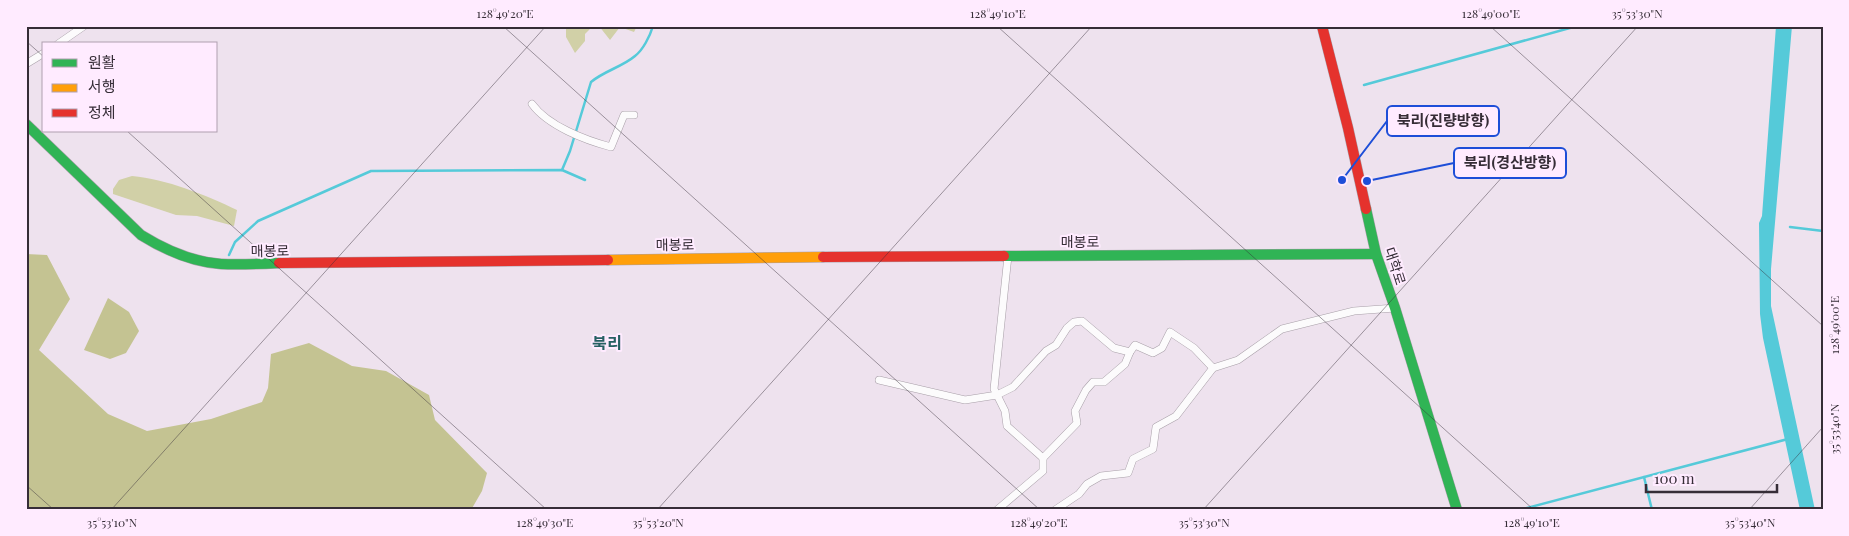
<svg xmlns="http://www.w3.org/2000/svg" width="1849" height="536" font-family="'Playfair Display','Noto Sans KR',serif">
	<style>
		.green { fill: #d1d0a7 }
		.forest { fill: #c4c392 }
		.water { fill: #55cad9 }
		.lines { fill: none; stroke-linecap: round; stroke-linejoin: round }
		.stream { stroke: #55cad9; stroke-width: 2.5 }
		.street-casing { stroke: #a89fa8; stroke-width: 8 }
		.fast-casing { stroke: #a89fa8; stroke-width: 11 }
		.slow-casing { stroke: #a89fa8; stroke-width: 11 }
		.jam-casing { stroke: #a89fa8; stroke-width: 11 }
		.street { stroke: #fcfbfc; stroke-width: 7 }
		.fast { stroke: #30b455; stroke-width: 10 }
		.slow { stroke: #ff9f0a; stroke-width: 10 }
		.jam { stroke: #e5322d; stroke-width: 10 }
		.ticks { fill: none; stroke: #362d37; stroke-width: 1; stroke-opacity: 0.45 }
		.labels { text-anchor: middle; stroke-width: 4; stroke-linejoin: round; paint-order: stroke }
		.street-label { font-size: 14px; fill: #362d37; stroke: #ffebff }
		.quarter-label { font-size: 16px; font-weight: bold; fill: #266063; stroke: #ffebff }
		.leader { fill: none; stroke: #1d4ed8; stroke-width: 2 }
		.callout-dot { fill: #1d4ed8; stroke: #ffebff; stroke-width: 2 }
		.callout { fill: #ffebff; stroke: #1d4ed8; stroke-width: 2 }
		.callout-label { font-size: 15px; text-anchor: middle; font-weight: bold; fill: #362d37 }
		.neatline { fill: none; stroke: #362d37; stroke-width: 2 }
		.ticks-label { font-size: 12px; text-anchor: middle; fill: #362d37 }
	</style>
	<rect width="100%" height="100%" fill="#eee2ee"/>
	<g class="green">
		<path d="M 566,26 L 593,26 L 585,34 L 585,41 L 575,53 L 566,37 Z"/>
		<path d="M 599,26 L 637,26 L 634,32 L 620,27 L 610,40 Z"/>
		<path d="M 132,176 C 166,179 206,195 237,210 L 234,226 L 197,216 L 176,215 L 113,194 L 113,189 L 119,180 Z"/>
	</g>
	<g class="forest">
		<path d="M 26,254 L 47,255 L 70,299 L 39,350 L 108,414 L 147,431 L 211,419 L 262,402 L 268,388 L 271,354 L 309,343 L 352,366 L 386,371 L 429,395 L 435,420 L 487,473 L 482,491 L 471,510 L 26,510 Z"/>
		<path d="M 108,298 L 129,312 L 139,331 L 126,353 L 110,359 L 84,350 Z"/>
	</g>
	<path class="water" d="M 1776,26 L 1792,26 L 1771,269 L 1771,306 L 1815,510 L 1800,510 L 1763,338 L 1760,314 L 1759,223 L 1762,216 Z"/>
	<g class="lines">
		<g class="stream">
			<path d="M 1364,85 L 1577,26"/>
			<path d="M 562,170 L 570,151 L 591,82 C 604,71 622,67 635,56 C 643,50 650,36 653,26"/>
			<path d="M 1790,227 L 1823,231"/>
			<path d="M 229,255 L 235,242 L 258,221 L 371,171 L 562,170 L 585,180"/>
			<path d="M 1644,477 L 1652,510"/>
			<path d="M 1519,510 L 1788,439"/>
		</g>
		<g class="street-casing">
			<g id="street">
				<path d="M 58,44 L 84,26"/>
				<path d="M 26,64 L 44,53"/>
				<path d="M 532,104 C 548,126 585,140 611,147 L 624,115 L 634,115"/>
				<path d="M 1008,256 L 994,389 L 1005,411 L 1007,426 L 1043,458"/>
				<path d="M 879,380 L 965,400 L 997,395 L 1013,387 L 1046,351 L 1056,345 L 1067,328 L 1074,322 L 1082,321 L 1114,348 L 1130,352"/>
				<path d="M 997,510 L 1043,471 L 1043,458 L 1077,423 L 1075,411 L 1086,390 L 1093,382 L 1104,382 L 1125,364 L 1130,352 L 1135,345 L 1153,353 L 1162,348 L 1170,332 L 1194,348 L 1213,368"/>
				<path d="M 1055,510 L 1079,494 L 1087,484 L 1101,476 L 1128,473 L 1133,459 L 1153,449 L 1156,427 L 1176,416 L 1213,368 L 1238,360 L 1282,329 L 1354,311 L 1395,308"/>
			</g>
		</g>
		<g class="fast-casing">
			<g id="fast">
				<path d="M 26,124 L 141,235 C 165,250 192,262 221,264 C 240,265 260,264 279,263"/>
				<path d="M 1366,209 L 1376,254 L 1395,308 L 1457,510"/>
				<path d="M 1004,256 L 1376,254"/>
			</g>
		</g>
		<g class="slow-casing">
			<path id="slow" d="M 608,260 L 823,257"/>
		</g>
		<g class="jam-casing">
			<g id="jam">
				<path d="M 1322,26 L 1348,128 L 1366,209"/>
				<path d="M 823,257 L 1004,256"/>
				<path d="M 279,263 L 608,260"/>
			</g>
		</g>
		<use href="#street" class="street"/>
		<use href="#fast" class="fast"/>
		<use href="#slow" class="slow"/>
		<use href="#jam" class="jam"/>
	</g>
	<path class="ticks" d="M 503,26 L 1040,510M 997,26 L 1534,510M 1490,26 L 1823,326M 26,41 L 44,57M 127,131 L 547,510M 26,485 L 54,510M 111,510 L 546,26M 657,510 L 1092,26M 1203,510 L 1638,26M 1749,510 L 1823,427"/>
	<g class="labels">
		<g class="street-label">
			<text x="1080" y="247">매봉로</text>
			<text transform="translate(675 245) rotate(-1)" y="5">매봉로</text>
			<text transform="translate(270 251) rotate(-1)" y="5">매봉로</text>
			<text transform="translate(1395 266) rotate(72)" y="5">대학로</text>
		</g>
		<g class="quarter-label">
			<text x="607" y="349">북리</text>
		</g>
	</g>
	<path class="leader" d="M1342 180L1387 121M1367 181L1454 163"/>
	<g class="callout-dot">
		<circle cx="1342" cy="180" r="5"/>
		<circle cx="1367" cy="181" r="5"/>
	</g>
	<g class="callout">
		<rect x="1387" y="106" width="112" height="30" rx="5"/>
		<rect x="1454" y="148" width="112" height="30" rx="5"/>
	</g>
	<g class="callout-label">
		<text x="1443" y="126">북리(진량방향)</text>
		<text x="1510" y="168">북리(경산방향)</text>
	</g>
	<rect width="1849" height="536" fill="none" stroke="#ffebff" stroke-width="55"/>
	<rect x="42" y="42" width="175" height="90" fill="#ffebff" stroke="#af9faf"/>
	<rect x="52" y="59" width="25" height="8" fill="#30b455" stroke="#af9faf"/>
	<text x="88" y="68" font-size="15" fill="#362d37">원활</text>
	<rect x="52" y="84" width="25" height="8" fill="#ff9f0a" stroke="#af9faf"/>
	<text x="88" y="92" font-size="15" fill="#362d37">서행</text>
	<rect x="52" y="109" width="25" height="8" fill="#e5322d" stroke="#af9faf"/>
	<text x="88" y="118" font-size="15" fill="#362d37">정체</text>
	<path d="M1646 484v8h131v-8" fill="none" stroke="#362d37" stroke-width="2.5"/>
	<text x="1654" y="484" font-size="15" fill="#362d37" stroke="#ffebff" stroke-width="4" paint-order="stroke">100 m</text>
	<rect x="28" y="28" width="1794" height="480" class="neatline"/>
	<g class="ticks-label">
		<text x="505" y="18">128°49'20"E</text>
		<text x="998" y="18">128°49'10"E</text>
		<text x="1491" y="18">128°49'00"E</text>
		<text x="1637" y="18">35°53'30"N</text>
		<text transform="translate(1835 325) rotate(-90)" y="4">128°49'00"E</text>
		<text transform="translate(1835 429) rotate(-90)" y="4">35°53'40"N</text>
		<text x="112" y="527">35°53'10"N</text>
		<text x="545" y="527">128°49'30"E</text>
		<text x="658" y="527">35°53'20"N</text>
		<text x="1039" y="527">128°49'20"E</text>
		<text x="1204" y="527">35°53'30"N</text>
		<text x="1532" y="527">128°49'10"E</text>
		<text x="1750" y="527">35°53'40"N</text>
	</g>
</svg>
